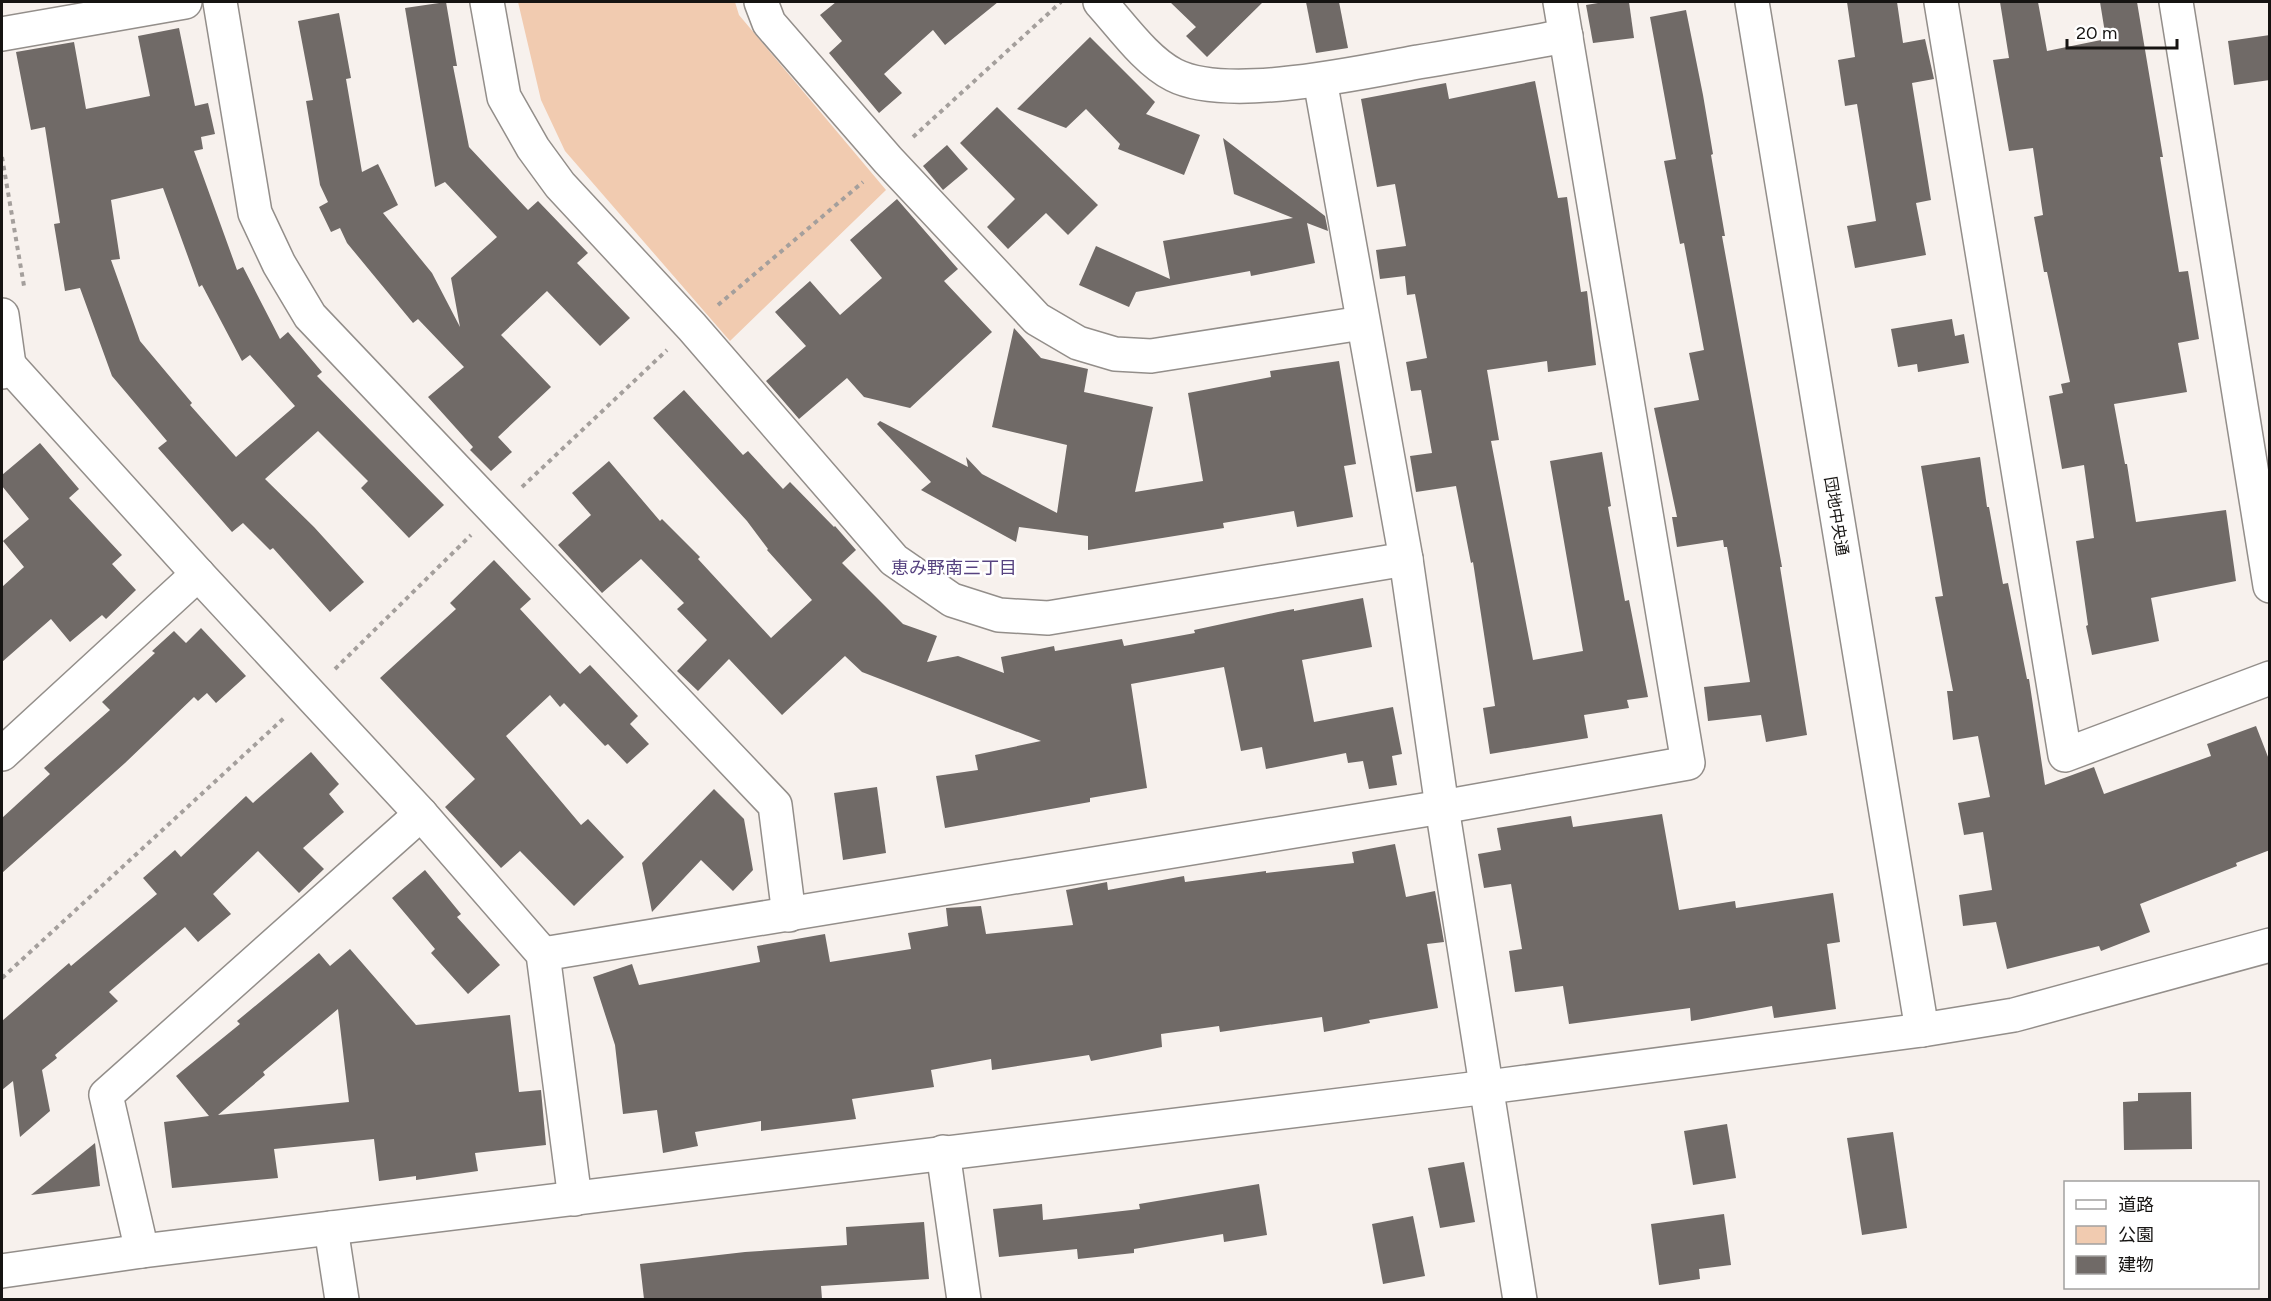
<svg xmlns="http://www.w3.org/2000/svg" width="2271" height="1301" font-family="Figtree,'Noto Sans JP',sans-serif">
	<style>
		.green { fill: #f1cbb0 }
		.building { fill: #706a67; fill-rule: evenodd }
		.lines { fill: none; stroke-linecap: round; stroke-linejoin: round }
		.minor-casing { stroke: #938e8a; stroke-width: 36 }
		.path { stroke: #a49f9c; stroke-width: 4; stroke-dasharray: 4.5 4.5; stroke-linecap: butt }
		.minor { stroke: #fff; stroke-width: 33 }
		.labels { text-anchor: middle; stroke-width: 5; stroke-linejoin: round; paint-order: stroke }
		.street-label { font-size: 16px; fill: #161412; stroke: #fff }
		.neighbourhood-label { font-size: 18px; fill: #574380; stroke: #fff }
	</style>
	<rect width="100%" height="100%" fill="#f7f1ed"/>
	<path class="green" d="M 518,2 L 735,2 L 739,15 L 886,190 L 730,341 L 565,151 L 541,100 Z"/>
	<g class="building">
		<path d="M 446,2 L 457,66 L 453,66 L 469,147 L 528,210 L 538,201 L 588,253 L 577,263 L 630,318 L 600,346 L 547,291 L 501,335 L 551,387 L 498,437 L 512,452 L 491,471 L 470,450 L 473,447 L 428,397 L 464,367 L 418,319 L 413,323 L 347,243 L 340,228 L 331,232 L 319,207 L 328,202 L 320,185 L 306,101 L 313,100 L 298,21 L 339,13 L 351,78 L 346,79 L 362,172 L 378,164 L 398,205 L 383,213 L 432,273 L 460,327 L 451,278 L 497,237 L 445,182 L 435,187 L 405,8 Z"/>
		<path d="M 836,2 L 998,2 L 945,45 L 933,30 L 884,74 L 902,93 L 879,113 L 829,53 L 842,41 L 820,15 Z"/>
		<path d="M 1170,2 L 1263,2 L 1207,57 L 1186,36 L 1196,27 Z"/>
		<path d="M 1306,2 L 1339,2 L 1348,48 L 1316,53 Z"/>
		<path d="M 1604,2 L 1629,2 L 1634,38 L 1593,43 L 1586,5 Z"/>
		<path d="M 1847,2 L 1897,2 L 1903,43 L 1925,39 L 1934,79 L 1912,83 L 1931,200 L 1916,203 L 1926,255 L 1855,268 L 1847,226 L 1876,221 L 1857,104 L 1845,106 L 1838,60 L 1855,57 Z"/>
		<path d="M 2000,2 L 2038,2 L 2047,51 L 2106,39 L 2100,2 L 2137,2 L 2163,157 L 2160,157 L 2179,272 L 2188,271 L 2199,339 L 2178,343 L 2187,392 L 2114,404 L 2125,464 L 2127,464 L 2136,522 L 2226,510 L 2236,581 L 2151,598 L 2159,641 L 2092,655 L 2086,626 L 2088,625 L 2076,541 L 2094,538 L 2084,465 L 2062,469 L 2049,396 L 2063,393 L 2061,384 L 2070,382 L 2047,272 L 2044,272 L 2034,217 L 2043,215 L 2033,148 L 2009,151 L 1993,60 L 2009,58 Z"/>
		<path d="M 1686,10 L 1703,95 L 1713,154 L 1711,155 L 1725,236 L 1722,236 L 1782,567 L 1780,567 L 1807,735 L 1766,742 L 1761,715 L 1708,721 L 1704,687 L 1750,682 L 1727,547 L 1724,547 L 1723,540 L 1677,547 L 1672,517 L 1677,517 L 1654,408 L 1699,400 L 1689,353 L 1704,350 L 1684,243 L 1680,244 L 1664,161 L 1676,159 L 1650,17 Z"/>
		<path d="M 179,28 L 195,106 L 208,103 L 215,134 L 201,137 L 203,149 L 194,151 L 237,270 L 243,267 L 280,339 L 288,332 L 322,372 L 317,376 L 444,505 L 409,538 L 361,488 L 368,481 L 318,431 L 265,479 L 314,527 L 364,582 L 330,612 L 273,548 L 270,550 L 243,523 L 232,532 L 158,448 L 167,441 L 112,376 L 80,288 L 65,291 L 54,224 L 60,223 L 45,127 L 31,130 L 16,52 L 74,42 L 86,109 L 150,96 L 138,36 ZM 163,188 L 199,287 L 202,285 L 242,361 L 250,355 L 295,406 L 236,457 L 190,405 L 192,403 L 140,341 L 111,260 L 120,259 L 111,200 Z"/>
		<path d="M 2270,35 L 2270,80 L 2234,85 L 2228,41 Z"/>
		<path d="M 1090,37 L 1155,102 L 1146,114 L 1200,135 L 1184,175 L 1118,149 L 1120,144 L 1086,109 L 1066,128 L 1017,109 Z"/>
		<path d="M 1535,81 L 1558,198 L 1567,197 L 1581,292 L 1587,291 L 1596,365 L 1548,372 L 1547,361 L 1487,370 L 1499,440 L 1491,441 L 1533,660 L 1583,651 L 1550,461 L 1602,452 L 1611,506 L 1608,507 L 1625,601 L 1629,600 L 1648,697 L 1627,700 L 1629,708 L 1584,715 L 1588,738 L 1490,754 L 1483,708 L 1495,706 L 1473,562 L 1471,563 L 1456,486 L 1416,492 L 1410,456 L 1432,453 L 1421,390 L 1411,391 L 1406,362 L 1427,358 L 1415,294 L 1407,295 L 1405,276 L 1380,279 L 1376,250 L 1406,246 L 1395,184 L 1377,187 L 1361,99 L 1446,83 L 1449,99 Z"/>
		<path d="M 997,107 L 1098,205 L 1068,235 L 1046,213 L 1008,249 L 987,227 L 1015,199 L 960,143 Z"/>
		<path d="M 1223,138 L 1325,216 L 1328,231 L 1307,223 L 1315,263 L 1251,276 L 1250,271 L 1136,292 L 1129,307 L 1079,285 L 1096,246 L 1170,279 L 1163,241 L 1293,218 L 1234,194 Z"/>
		<path d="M 947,145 L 968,169 L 943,190 L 923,166 Z"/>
		<path d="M 897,199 L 958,269 L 944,281 L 992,332 L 910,408 L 864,397 L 847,378 L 799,419 L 766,381 L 806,346 L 775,312 L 810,281 L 840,315 L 882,278 L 850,240 Z"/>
		<path d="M 1952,319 L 1955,336 L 1964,334 L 1969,363 L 1918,372 L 1917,364 L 1898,367 L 1891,329 Z"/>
		<path d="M 1014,328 L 1041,358 L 1088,369 L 1084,392 L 1153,407 L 1135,492 L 1203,481 L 1188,393 L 1271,377 L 1270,371 L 1339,361 L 1356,464 L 1344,466 L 1353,517 L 1297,527 L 1294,511 L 1223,523 L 1224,528 L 1088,550 L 1088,536 L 1019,527 L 1016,542 L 921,490 L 931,482 L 877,424 L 880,421 L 968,467 L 966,457 L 982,474 L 1057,513 L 1067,445 L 992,427 Z"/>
		<path d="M 684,390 L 743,455 L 748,451 L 783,489 L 790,482 L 834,527 L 835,526 L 856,550 L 842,563 L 903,624 L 937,636 L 927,662 L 958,656 L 1004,673 L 1001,657 L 1054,646 L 1055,651 L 1122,639 L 1124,646 L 1195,633 L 1194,630 L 1278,612 L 1294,609 L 1294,611 L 1363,598 L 1372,647 L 1302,660 L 1314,722 L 1393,707 L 1402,754 L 1392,756 L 1397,785 L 1369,789 L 1363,761 L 1348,763 L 1346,753 L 1266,769 L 1262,747 L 1241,751 L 1224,667 L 1131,684 L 1147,788 L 1090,798 L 1090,802 L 945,828 L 936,776 L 978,770 L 975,755 L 1041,741 L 862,672 L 845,656 L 782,715 L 729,659 L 698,691 L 677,671 L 707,640 L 677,609 L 684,603 L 641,559 L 602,593 L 558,545 L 591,515 L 572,493 L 609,461 L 660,521 L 662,519 L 700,557 L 698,559 L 771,638 L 812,600 L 767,550 L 768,549 L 747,521 L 653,418 Z"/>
		<path d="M 40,443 L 79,489 L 69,498 L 122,555 L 112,564 L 136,590 L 106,619 L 102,615 L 70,642 L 51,619 L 2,662 L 2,587 L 24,567 L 3,541 L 29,519 L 2,486 L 2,475 Z"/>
		<path d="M 1980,457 L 1987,507 L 1989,507 L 2003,584 L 2008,583 L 2027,679 L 2029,679 L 2045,785 L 2094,767 L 2104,794 L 2211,756 L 2207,744 L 2256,726 L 2270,762 L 2270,850 L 2236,863 L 2237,866 L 2140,904 L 2150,932 L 2101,951 L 2099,946 L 2007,969 L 1996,922 L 1963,926 L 1959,895 L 1992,890 L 1983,832 L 1964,835 L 1958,803 L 1990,797 L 1978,736 L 1953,740 L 1947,691 L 1953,691 L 1935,597 L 1943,596 L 1921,466 Z"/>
		<path d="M 494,560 L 531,599 L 520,609 L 580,674 L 590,665 L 638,716 L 630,724 L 649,744 L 627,764 L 608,744 L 605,746 L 564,703 L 560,707 L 550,695 L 506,736 L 581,825 L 588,819 L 624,857 L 574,906 L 520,851 L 501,868 L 445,807 L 475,779 L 380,678 L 456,609 L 450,603 Z"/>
		<path d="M 201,628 L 246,676 L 216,703 L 207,693 L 198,701 L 194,697 L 125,763 L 2,873 L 2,818 L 50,774 L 44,768 L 110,710 L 102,702 L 155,653 L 152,651 L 174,631 L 186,643 Z"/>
		<path d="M 311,752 L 339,784 L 329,794 L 344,812 L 303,848 L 324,869 L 299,893 L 258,851 L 213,894 L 231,914 L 198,942 L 185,927 L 109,992 L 118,1001 L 55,1055 L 57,1058 L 42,1070 L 50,1111 L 20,1137 L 13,1081 L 2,1090 L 2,1021 L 69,963 L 71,966 L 157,894 L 143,878 L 175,850 L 181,857 L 246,796 L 253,803 Z"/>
		<path d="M 877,787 L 886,853 L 843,860 L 834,793 Z"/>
		<path d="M 714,789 L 744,819 L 753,870 L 733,891 L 701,860 L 652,912 L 642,863 Z"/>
		<path d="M 1662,814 L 1679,910 L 1735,901 L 1736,908 L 1833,893 L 1840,942 L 1827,944 L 1836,1009 L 1774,1018 L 1772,1006 L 1691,1021 L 1690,1008 L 1569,1024 L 1563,986 L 1515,992 L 1509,951 L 1522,949 L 1511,884 L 1484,888 L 1478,854 L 1501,850 L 1497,828 L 1571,816 L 1573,827 Z"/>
		<path d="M 1395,844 L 1406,897 L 1435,891 L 1444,942 L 1427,944 L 1438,1008 L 1369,1020 L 1370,1023 L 1324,1032 L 1322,1017 L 1220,1032 L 1219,1026 L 1161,1034 L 1162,1047 L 1091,1061 L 1089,1055 L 992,1070 L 991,1059 L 931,1070 L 934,1087 L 852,1099 L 856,1119 L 761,1131 L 761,1121 L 695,1132 L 698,1146 L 663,1153 L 657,1110 L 623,1114 L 615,1045 L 593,977 L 632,964 L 639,985 L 760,962 L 757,946 L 825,934 L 830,962 L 911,949 L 908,933 L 948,926 L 946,908 L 981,906 L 986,934 L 1073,925 L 1066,890 L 1107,882 L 1108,890 L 1184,876 L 1185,882 L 1266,871 L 1266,873 L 1354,863 L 1352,852 Z"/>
		<path d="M 425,870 L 461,914 L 457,917 L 500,965 L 468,994 L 431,953 L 435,949 L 392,898 Z"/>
		<path d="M 350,949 L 416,1025 L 510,1015 L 519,1092 L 541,1090 L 546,1145 L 475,1153 L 478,1171 L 416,1180 L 416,1176 L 379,1181 L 374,1139 L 274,1149 L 278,1178 L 172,1188 L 164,1122 L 209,1116 L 176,1076 L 240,1024 L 237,1021 L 319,953 L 330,966 ZM 338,1009 L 349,1102 L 218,1115 L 265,1075 L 263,1072 Z"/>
		<path d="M 2191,1092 L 2192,1149 L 2124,1150 L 2123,1102 L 2138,1101 L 2138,1093 Z"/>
		<path d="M 1727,1124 L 1736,1178 L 1693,1185 L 1684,1131 Z"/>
		<path d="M 1893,1132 L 1907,1228 L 1862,1235 L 1847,1138 Z"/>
		<path d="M 95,1143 L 100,1186 L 31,1195 Z"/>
		<path d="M 1464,1162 L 1475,1222 L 1440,1228 L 1428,1168 Z"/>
		<path d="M 1259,1184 L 1267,1235 L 1224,1242 L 1223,1234 L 1134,1249 L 1134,1253 L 1078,1259 L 1077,1249 L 999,1257 L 993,1209 L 1042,1204 L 1043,1220 L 1140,1209 L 1139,1204 Z"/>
		<path d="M 1724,1214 L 1731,1265 L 1699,1269 L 1700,1279 L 1659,1285 L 1651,1224 Z"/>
		<path d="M 1413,1216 L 1425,1276 L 1383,1284 L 1372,1224 Z"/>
		<path d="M 924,1222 L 929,1279 L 821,1286 L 822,1299 L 644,1299 L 640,1264 L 745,1252 L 847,1245 L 846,1227 Z"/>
	</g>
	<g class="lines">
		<g class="minor-casing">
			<g id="minor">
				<path d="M 220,2 L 255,213 L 279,264 L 310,316 L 775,805 L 789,915"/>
				<path d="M 487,2 L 504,97 L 533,148 L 560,185 L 692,327 L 894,560 L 952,600 L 999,615 L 1048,618 L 1406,559"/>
				<path d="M 761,2 L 769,23 L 888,160 L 1037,319 L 1078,343 L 1115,354 L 1151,356 L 1362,323"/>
				<path d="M 1100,2 C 1121,25 1146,61 1174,75 C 1227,102 1359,73 1418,62 C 1467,54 1516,45 1566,36"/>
				<path d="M 1752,2 L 1922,1030"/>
				<path d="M 1941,2 L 2065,755 L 2270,678"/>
				<path d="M 2176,2 L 2270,586"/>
				<path d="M 2,34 L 185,2"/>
				<path d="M 1320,80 L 1406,559 L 1442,807 L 1520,1300"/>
				<path d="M 2,315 L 9,365 L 2,372"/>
				<path d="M 9,365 L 198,574 L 421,814 L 543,954 L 575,1199"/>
				<path d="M 2,754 L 198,574"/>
				<path d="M 543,954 L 1442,807 L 1688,763 L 1560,2"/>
				<path d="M 943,1152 L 964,1300"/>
				<path d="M 331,1228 L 342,1300"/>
				<path d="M 142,1251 L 106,1095 L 421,814"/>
				<path d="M 2,1271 L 142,1251 L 1488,1087 L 1922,1030 L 2014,1015 L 2270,945"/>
			</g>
		</g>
		<g class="path">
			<path d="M 913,137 L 1061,2"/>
			<path d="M 2,157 L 24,286"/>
			<path d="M 718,305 L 863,182"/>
			<path d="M 522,487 L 667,350"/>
			<path d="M 335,669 L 471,535"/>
			<path d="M 2,978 L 284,718"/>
		</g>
		<use href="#minor" class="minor"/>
	</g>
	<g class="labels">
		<g class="street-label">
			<text transform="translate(1837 516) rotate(81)" y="6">団地中央通</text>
		</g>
		<g class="neighbourhood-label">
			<text x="954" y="574">恵み野南三丁目</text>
		</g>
	</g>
	<rect width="2271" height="1301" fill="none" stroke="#161412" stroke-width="6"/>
	<rect x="2064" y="1181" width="195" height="108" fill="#ffffff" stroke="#a2a1a0" stroke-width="1.5"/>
	<rect x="2076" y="1200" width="30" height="9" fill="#ffffff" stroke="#a2a1a0" stroke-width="1.5"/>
	<text x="2118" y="1211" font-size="18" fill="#161412">道路</text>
	<rect x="2076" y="1226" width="30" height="18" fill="#f1cbb0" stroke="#a2a1a0" stroke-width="1.5"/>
	<text x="2118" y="1241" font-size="18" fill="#161412">公園</text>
	<rect x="2076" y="1256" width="30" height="18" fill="#706a67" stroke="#a2a1a0" stroke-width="1.5"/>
	<text x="2118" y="1271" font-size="18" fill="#161412">建物</text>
	<path d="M2067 39v9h110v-9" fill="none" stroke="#161412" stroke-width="3"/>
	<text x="2076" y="39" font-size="18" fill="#161412" stroke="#ffffff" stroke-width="4.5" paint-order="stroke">20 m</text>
</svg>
